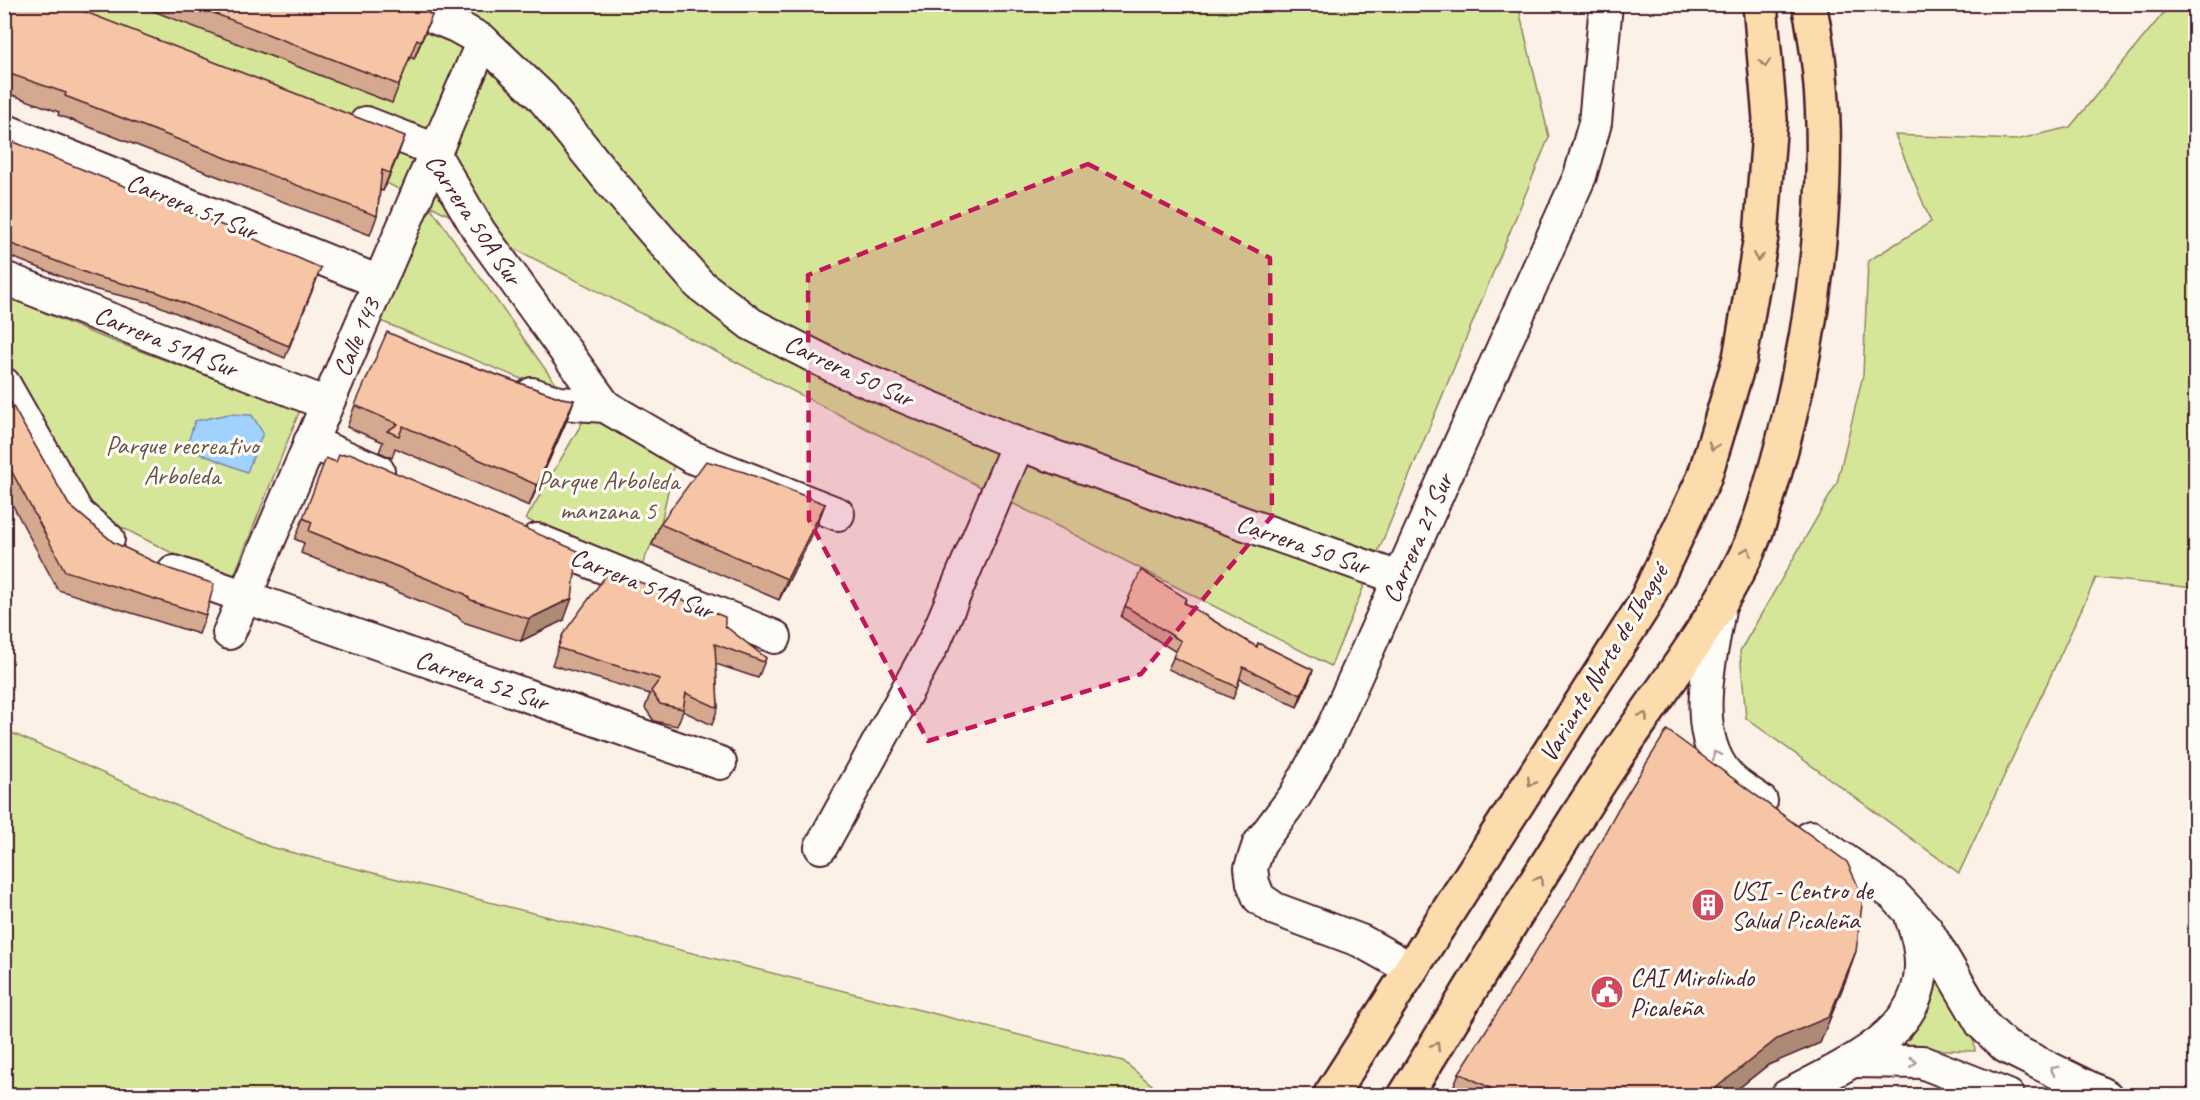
<svg xmlns="http://www.w3.org/2000/svg" width="2200" height="1100" font-family="Caveat,sans-serif">
	<style>
		.green { fill: #d6e699; stroke: #908262; stroke-width: 1.5 }
		.water { fill: #a0d2fd; stroke: #7e8aa9; stroke-width: 1.5 }
		.lines { fill: none; stroke-linecap: round; stroke-linejoin: round }
		.minor-casing { stroke: #4a1f2b; stroke-width: 36 }
		.highway-casing { stroke: #4a1f2b; stroke-width: 38 }
		.minor { stroke: #fdfcf7; stroke-width: 32 }
		.highway { stroke: #fcdcac; stroke-width: 33 }
		.wall { fill: #d4a98f; stroke: #4a1f2b; stroke-width: 1.5 }
		.shaded-wall { fill: #ac8a74; stroke: #4a1f2b; stroke-width: 1.5 }
		.building { fill: #f6c5a6; stroke: #4a1f2b; stroke-width: 1.5 }
		.oneway { stroke: #a37e6c }
		.oneway2 { stroke: #ac999b }
		.marked { fill: #c2185b; fill-opacity: 0.2; stroke: #c2185b; stroke-width: 4.5; stroke-dasharray: 12 8; stroke-linejoin: round }
		.labels { text-anchor: middle; stroke-width: 6; stroke-linejoin: round; paint-order: stroke }
		.street-label { font-size: 26px; fill: #4a1f2b; stroke: #fdfcf7 }
		.park-label { font-size: 26px; fill: #6d5146; stroke: #fdfcf7 }
		.poi-label { font-size: 26px; fill: #4a1f2b; stroke: #fdfcf7; text-anchor: start }
	</style>
	<rect width="100%" height="100%" fill="#fcf1e7"/>
	<filter id="ink" filterUnits="userSpaceOnUse"><feTurbulence type="fractalNoise" baseFrequency=".0167" numOctaves="2"/><feDisplacementMap in="SourceGraphic" scale="12" xChannelSelector="R" yChannelSelector="G"/><feConvolveMatrix kernelMatrix="1 2 1 2 8 2 1 2 1" color-interpolation-filters="sRGB"/></filter>
	<g filter="url(#ink)">
		<g class="green">
			<path d="M 41,5 L 1518,5 L 1549,137 L 1331,666 L 429,205 L 565,397 L 366,315 L 412,196 Z"/>
			<path d="M 2170,5 L 2196,5 L 2195,588 L 2096,578 L 1959,873 L 1746,718 L 1740,651 L 1837,483 L 1863,375 L 1868,261 L 1931,222 L 1895,135 L 2016,140 L 2070,127 Z"/>
			<path d="M 4,295 L 94,334 L 300,410 L 231,583 L 119,526 L 76,496 L 5,370 Z"/>
			<path d="M 586,416 L 675,459 L 661,523 L 640,569 L 588,550 L 526,519 Z"/>
			<path d="M 5,730 L 270,847 L 1123,1061 L 1164,1095 L 5,1095 Z"/>
			<path d="M 1934,971 L 1972,1030 L 1975,1051 L 1893,1048 Z"/>
		</g>
		<path class="water" d="M 229,414 L 252,415 L 263,433 L 247,472 L 186,448 L 195,421 Z"/>
		<g class="lines">
			<g class="minor-casing">
				<g id="minor">
					<path d="M 402,4 L 456,26 L 483,41 L 542,97 L 610,181 L 699,284 L 751,324 L 845,372 L 1018,444 L 1399,578"/>
					<path d="M 366,123 L 428,147 L 434,154 L 479,231 L 605,406"/>
					<path d="M 4,130 L 379,282"/>
					<path d="M 4,278 L 327,404"/>
					<path d="M 4,384 L 78,514 L 108,539"/>
					<path d="M 532,394 L 559,403 L 605,406 L 692,457 L 838,514"/>
					<path d="M 310,442 L 378,471"/>
					<path d="M 537,540 L 775,637"/>
					<path d="M 174,572 L 720,763"/>
					<path d="M 1720,603 C 1712,655 1688,731 1728,776 C 1736,786 1751,793 1761,801"/>
					<path d="M 229,633 L 483,41"/>
					<path d="M 1811,837 L 1893,894 L 1926,929 L 1982,1024 L 2006,1047 L 2106,1096"/>
					<path d="M 821,847 L 936,638 L 1018,444"/>
					<path d="M 1411,969 L 1361,941 L 1275,909 L 1259,898 L 1253,883 L 1251,868 L 1259,844 L 1295,796 L 1333,727 L 1580,176 L 1595,123 L 1606,4"/>
					<path d="M 1854,1061 L 1922,1062 L 2008,1096"/>
					<path d="M 1787,1096 C 1861,1057 1950,1022 1912,920"/>
				</g>
			</g>
			<g class="highway-casing">
				<g id="highway">
					<path d="M 1330,1096 L 1644,605 L 1704,478 L 1740,358 L 1761,237 L 1770,119 L 1760,4"/>
					<path d="M 1405,1096 C 1474,985 1540,871 1612,763 C 1658,694 1710,629 1746,555 C 1762,521 1772,482 1782,446 C 1818,313 1839,140 1809,4"/>
				</g>
			</g>
			<use href="#minor" class="minor"/>
			<use href="#highway" class="highway"/>
		</g>
		<g class="wall">
			<path d="M 4,4 L 398,155 L 383,191 L 380,190 L 377,216 L 370,235 L 58,115 L 59,112 L 4,92 Z"/>
			<path d="M 135,4 L 408,4 L 432,15 L 414,59 L 410,57 L 392,103 Z"/>
			<path d="M 4,138 L 317,279 L 285,358 L 152,303 L 93,289 L 4,254 Z"/>
			<path d="M 436,353 L 561,398 L 574,400 L 566,422 L 529,506 L 395,448 L 392,458 L 379,452 L 383,442 L 347,427 L 355,405 Z"/>
			<path d="M 4,391 L 69,505 L 113,542 L 206,615 L 199,634 L 58,590 L 4,489 Z"/>
			<path d="M 825,504 L 817,525 L 779,600 L 652,545 L 660,524 Z"/>
			<path d="M 303,518 L 564,620 L 521,641 L 463,622 L 457,616 L 301,553 L 304,543 L 295,539 Z"/>
			<path d="M 1186,598 L 1185,603 L 1256,647 L 1258,643 L 1313,670 L 1309,681 L 1297,707 L 1240,679 L 1233,699 L 1168,669 L 1176,652 L 1121,617 L 1125,606 Z"/>
			<path d="M 725,626 L 766,658 L 758,678 L 716,664 L 718,708 L 712,725 L 683,711 L 677,726 L 654,721 L 645,708 L 650,694 L 552,665 L 563,634 Z"/>
			<path d="M 1847,977 L 1820,1043 L 1768,1065 L 1730,1095 L 1450,1095 L 1459,1073 Z"/>
		</g>
		<g class="shaded-wall">
			<path d="M 432,15 L 425,33 L 414,59 L 421,41 Z"/>
			<path d="M 405,136 L 398,155 L 383,191 L 390,173 Z"/>
			<path d="M 574,400 L 566,422 L 529,506 L 537,485 Z"/>
			<path d="M 825,504 L 817,525 L 779,600 L 787,579 Z"/>
			<path d="M 572,598 L 564,620 L 521,641 L 529,619 Z"/>
			<path d="M 1313,670 L 1309,681 L 1297,707 L 1301,695 Z"/>
			<path d="M 1856,951 L 1847,977 L 1820,1043 L 1768,1065 L 1730,1095 L 1707,1095 Z"/>
		</g>
		<g class="building">
			<path d="M 4,4 L 65,4 L 405,136 L 390,173 L 382,170 L 377,216 L 65,96 L 66,93 L 4,72 Z"/>
			<path d="M 190,4 L 408,4 L 432,15 L 421,41 L 417,39 L 399,85 Z"/>
			<path d="M 4,138 L 229,228 L 321,268 L 289,346 L 157,292 L 97,277 L 4,241 Z"/>
			<path d="M 387,332 L 436,353 L 561,398 L 574,400 L 537,485 L 403,426 L 399,436 L 387,431 L 398,424 L 355,405 Z"/>
			<path d="M 4,391 L 69,505 L 113,542 L 167,568 L 214,584 L 206,615 L 65,571 L 4,457 Z"/>
			<path d="M 352,454 L 578,551 L 572,598 L 529,619 L 471,600 L 465,594 L 309,531 L 312,522 L 303,518 L 326,458 L 336,462 L 339,455 Z"/>
			<path d="M 706,461 L 744,472 L 825,504 L 787,579 L 660,524 Z"/>
			<path d="M 610,570 L 725,617 L 725,626 L 766,658 L 764,662 L 715,644 L 718,708 L 686,693 L 683,709 L 660,704 L 651,691 L 660,679 L 558,648 L 563,634 Z"/>
			<path d="M 1141,570 L 1186,598 L 1184,603 L 1257,647 L 1258,643 L 1313,670 L 1301,695 L 1243,667 L 1237,687 L 1173,657 L 1181,641 L 1125,606 Z"/>
			<path d="M 1667,730 L 1847,862 L 1863,897 L 1856,951 L 1829,1017 L 1777,1039 L 1707,1095 L 1505,1095 L 1459,1073 L 1567,902 L 1618,809 Z"/>
		</g>
		<defs><path id="oneway-chevron" d="M-2-3.5L2.5 0L-2 3.5" fill="none" stroke-width="1.6" stroke-linecap="round" stroke-linejoin="round" transform="scale(1.5)"/></defs>
		<g class="oneway">
			<use href="#oneway-chevron" transform="translate(1765 63) rotate(85)"/>
			<use href="#oneway-chevron" transform="translate(1758 257) rotate(100)"/>
			<use href="#oneway-chevron" transform="translate(1713 446) rotate(107)"/>
			<use href="#oneway-chevron" transform="translate(1747 551) rotate(-67)"/>
			<use href="#oneway-chevron" transform="translate(1644 716) rotate(-56)"/>
			<use href="#oneway-chevron" transform="translate(1531 782) rotate(123)"/>
			<use href="#oneway-chevron" transform="translate(1539 880) rotate(-58)"/>
			<use href="#oneway-chevron" transform="translate(1436 1046) rotate(-58)"/>
		</g>
		<g class="oneway2">
			<use href="#oneway-chevron" transform="translate(1716 755) rotate(-120)"/>
			<use href="#oneway-chevron" transform="translate(1913 1062) rotate(1)"/>
			<use href="#oneway-chevron" transform="translate(2054 1070) rotate(-154)"/>
		</g>
	</g>
	<path class="marked" d="M 1088,164 L 1270,258 L 1272,516 L 1141,674 L 928,741 L 809,520 L 808,275 Z"/>
	<defs>
		<g id="building-disc" transform="scale(1.725)"><circle r="9.5" fill="#d1495b" stroke="#fdfcf7"/><path d="M-4-6H4V6H1V3H-1V6H-4ZM-2.5-4.3h1.7v1.8h-1.7ZM.8-4.3h1.7v1.8H.8ZM-2.5-1h1.7V.8h-1.7ZM.8-1h1.7V.8H.8Z" fill="#fff"/></g>
		<g id="civic-disc" transform="scale(1.725)"><circle r="9.5" fill="#d1495b" stroke="#fdfcf7"/><path d="M-.6-6.5H3V-4.5H.6V-3L4-1V1h2V6H-6V1h2V-1L-.6-3ZM-1.2 2.5V6h2.4V2.5Z" fill="#fff"/></g>
	</defs>
	<g fill-rule="evenodd">
		<use href="#building-disc" x="1708" y="905"/>
		<use href="#civic-disc" x="1607" y="992"/>
	</g>
	<g class="labels">
		<g class="street-label">
			<text transform="translate(192 206) rotate(22)" y="9">Carrera 51 Sur</text>
			<text transform="translate(474 219) rotate(56)" y="9">Carrera 50A Sur</text>
			<text transform="translate(356 337) rotate(-67)" y="9">Calle 143</text>
			<text transform="translate(166 341) rotate(22)" y="9">Carrera 51A Sur</text>
			<text transform="translate(849 370) rotate(25)" y="9">Carrera 50 Sur</text>
			<text transform="translate(1417 538) rotate(-66)" y="9">Carrera 21 Sur</text>
			<text transform="translate(1303 544) rotate(19)" y="9">Carrera 50 Sur</text>
			<text transform="translate(642 583) rotate(22)" y="9">Carrera 51A Sur</text>
			<text transform="translate(1603 663) rotate(-59)" y="9">Variante Norte de Ibagué</text>
			<text transform="translate(482 680) rotate(19)" y="9">Carrera 52 Sur</text>
		</g>
		<g class="park-label">
			<text x="182" y="454">Parque recreativo<tspan x="182" dy="30">Arboleda</tspan></text>
			<text x="608" y="489">Parque Arboleda<tspan x="608" dy="30">manzana 5</tspan></text>
		</g>
		<g class="poi-label">
			<text x="1731" y="899">USI - Centro de<tspan x="1731" dy="30">Salud Picaleña</tspan></text>
			<text x="1630" y="986">CAI Mirolindo<tspan x="1630" dy="30">Picaleña</tspan></text>
		</g>
	</g>
	<rect width="2200" height="1100" fill="none" stroke="#fdfcf7" stroke-width="24"/>
	<rect x="12" y="12" width="2176" height="1076" fill="none" stroke="#4a1f2b" stroke-width="2" filter="url(#ink)"/>
</svg>
